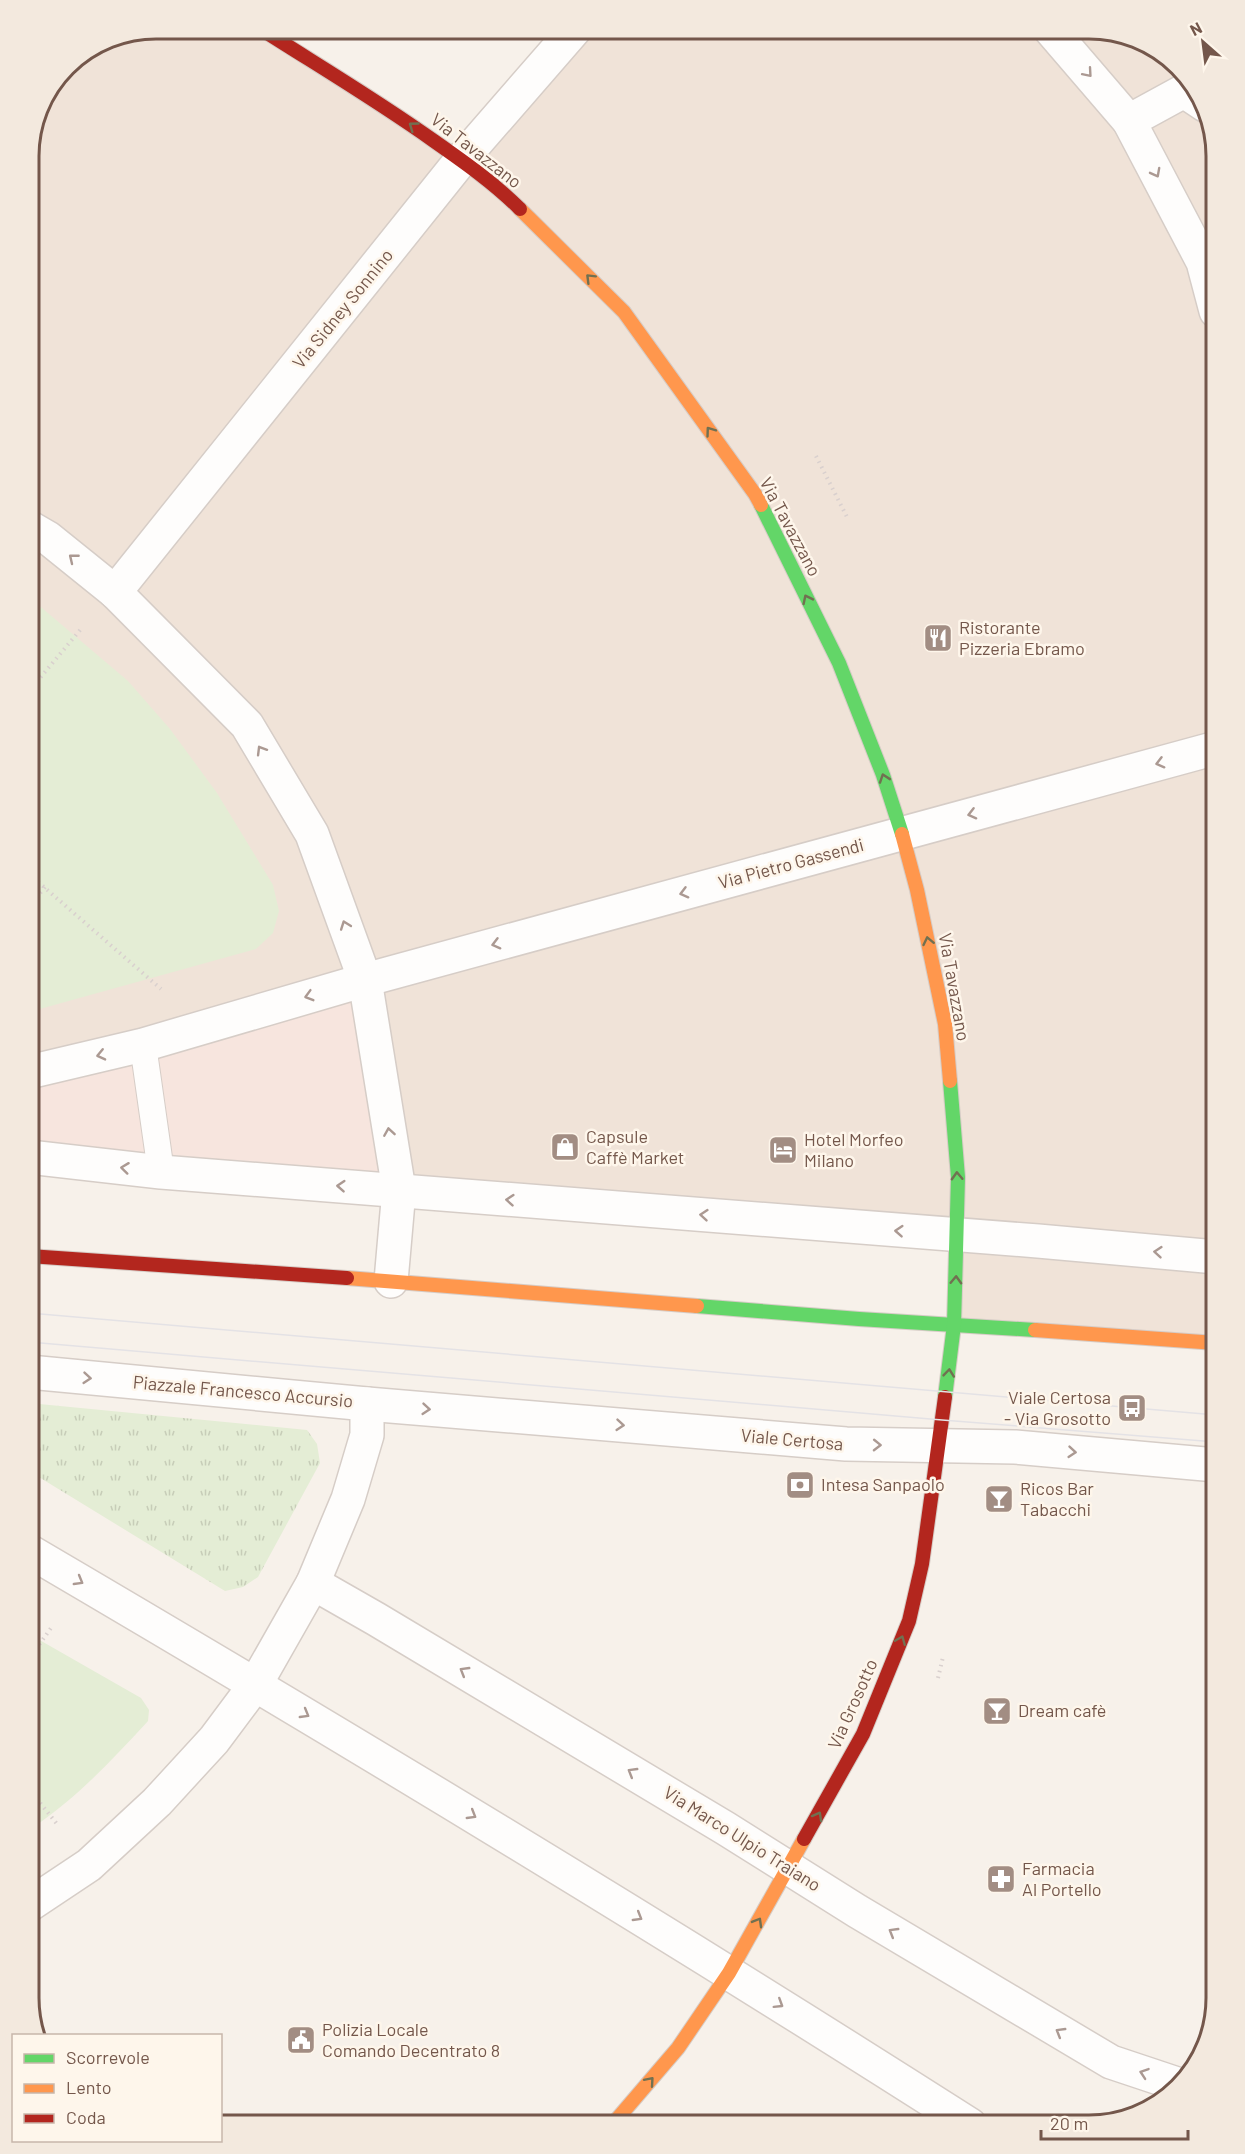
<svg xmlns="http://www.w3.org/2000/svg" width="1245" height="2154" font-family="Barlow,sans-serif">
	<style>
		.residential { fill: #f0e3d8 }
		.commercial { fill: #f7e5de }
		.grass { fill: url(#grass-tufts) }
		.green { fill: #e4edd5 }
		.lines { fill: none; stroke-linecap: round; stroke-linejoin: round }
		.lane-casing { stroke: #d6cdc7; stroke-width: 28 }
		.street-casing { stroke: #d6cdc7; stroke-width: 36 }
		.fast-casing { stroke: #d6ccc6; stroke-width: 16 }
		.slow-casing { stroke: #d6ccc6; stroke-width: 16 }
		.jam-casing { stroke: #d6ccc6; stroke-width: 16 }
		.path { stroke: #d9d0ce; stroke-width: 4; stroke-dasharray: 1.5 4.5; stroke-linecap: butt }
		.lane { stroke: #fefdfc; stroke-width: 26 }
		.street { stroke: #fefdfc; stroke-width: 33 }
		.fast { stroke: #63d668; stroke-width: 14 }
		.slow { stroke: #ff974d; stroke-width: 14 }
		.jam { stroke: #b3261e; stroke-width: 14 }
		.tram { stroke: #e4e2e5; stroke-width: 1.5 }
		.oneway { stroke: #ab9992 }
		.oneway2 { stroke: #717051 }
		.labels { text-anchor: middle; stroke-width: 5; stroke-linejoin: round; paint-order: stroke }
		.street-label { font-size: 18px; fill: #74574b; stroke: #fef6eb }
		.poi-label { font-size: 18px; fill: #74574b; stroke: #fef6eb; text-anchor: start }
		.rim { fill: none; stroke: #74574b; stroke-width: 3 }
	</style>
	<defs>
		<pattern id="grass-tufts" width="24" height="20" patternUnits="userSpaceOnUse" patternTransform="scale(1.5)"><rect width="24" height="20" fill="#e4edd5"/><path d="M3 7l-1-3M5 7V3M7 7l1-3M15 17l-1-3M17 17v-4M19 17l1-3" fill="none" stroke="#c7cdb8"/></pattern>
	</defs>
	<rect width="100%" height="100%" fill="#f7f1ea"/>
	<path class="residential" d="M 156,29 L 261,29 L 461,160 L 575,29 L 1098,29 L 1160,50 L 1204,100 L 1216,156 L 1216,1343 L 954,1325 L 957,1235 L 399,1190 L 29,1072 L 29,148 L 38,107 L 66,66 L 107,38 Z"/>
	<path class="commercial" d="M 365,980 L 399,1190 L 29,1153 L 29,1072 Z"/>
	<path class="grass" d="M 29,1403 L 307,1430 L 317,1444 L 320,1463 L 258,1577 L 243,1587 L 225,1591 L 29,1471 Z"/>
	<g class="green">
		<path d="M 29,597 L 128,681 L 170,729 L 217,793 L 273,885 L 279,911 L 273,933 L 256,949 L 29,1012 Z"/>
		<path d="M 29,1634 L 141,1698 L 149,1710 L 148,1721 C 111,1761 75,1800 29,1830 Z"/>
	</g>
	<g class="lines">
		<g class="lane-casing">
			<path id="lane" d="M 143,1045 L 161,1172"/>
		</g>
		<g class="street-casing">
			<g id="street">
				<path d="M 1050,29 L 1129,121 L 1203,262 L 1216,311"/>
				<path d="M 1129,121 L 1184,91 L 1205,105"/>
				<path d="M 29,527 L 48,538 L 115,592 L 247,725 L 312,834 L 365,980 L 399,1190 L 391,1281"/>
				<path d="M 115,592 L 461,160 L 575,29"/>
				<path d="M 29,1072 L 143,1045 L 365,980 L 1216,748"/>
				<path d="M 29,1157 L 161,1172 L 1038,1241 L 1216,1257"/>
				<path d="M 29,1372 L 367,1404 L 846,1444 L 1015,1447 L 1216,1465"/>
				<path d="M 29,1551 C 346,1737 660,1927 970,2125"/>
				<path d="M 313,1583 L 376,1619 L 725,1828 L 857,1911 L 1111,2062 L 1177,2084"/>
				<path d="M 29,1905 L 89,1865 L 157,1802 L 214,1740 L 255,1685 L 313,1583 L 348,1499 L 367,1435 L 367,1404"/>
			</g>
		</g>
		<g class="fast-casing">
			<g id="fast">
				<path d="M 761,505 L 839,663 L 883,775 L 902,834"/>
				<path d="M 697,1306 L 859,1319 L 1035,1330"/>
				<path d="M 945,1397 L 954,1325 L 958,1177 L 950,1081"/>
			</g>
		</g>
		<g class="slow-casing">
			<g id="slow">
				<path d="M 520,209 L 624,312 L 755,494 L 761,505"/>
				<path d="M 902,834 L 917,890 L 945,1024 L 950,1081"/>
				<path d="M 347,1278 L 697,1306"/>
				<path d="M 1035,1330 L 1216,1343"/>
				<path d="M 612,2125 L 678,2048 L 729,1973 L 804,1839"/>
			</g>
		</g>
		<g class="jam-casing">
			<g id="jam">
				<path d="M 261,29 C 319,66 378,101 434,141 C 464,162 494,183 520,209"/>
				<path d="M 29,1256 L 347,1278"/>
				<path d="M 804,1839 L 863,1734 L 909,1621 L 922,1564 L 945,1397"/>
			</g>
		</g>
		<g class="path">
			<path d="M 816,456 L 848,519"/>
			<path d="M 29,691 L 81,629"/>
			<path d="M 29,874 L 161,989"/>
			<path d="M 29,907 L 45,887"/>
			<path d="M 29,1659 L 51,1628"/>
			<path d="M 938,1678 L 943,1657"/>
			<path d="M 29,1789 L 57,1824"/>
		</g>
		<use href="#lane" class="lane"/>
		<use href="#street" class="street"/>
		<use href="#fast" class="fast"/>
		<use href="#slow" class="slow"/>
		<use href="#jam" class="jam"/>
		<g class="tram">
			<path d="M 29,1313 L 1216,1415"/>
			<path d="M 29,1342 L 942,1420 L 1216,1442"/>
		</g>
	</g>
	<defs><path id="oneway-chevron" d="M-2-3.5L2.5 0L-2 3.5" fill="none" stroke-width="1.6" stroke-linecap="round" stroke-linejoin="round" transform="scale(1.5)"/></defs>
	<g class="oneway">
		<use href="#oneway-chevron" transform="translate(1088 73) rotate(49)"/>
		<use href="#oneway-chevron" transform="translate(1156 173) rotate(62)"/>
		<use href="#oneway-chevron" transform="translate(73 558) rotate(-141)"/>
		<use href="#oneway-chevron" transform="translate(261 750) rotate(-121)"/>
		<use href="#oneway-chevron" transform="translate(1160 763) rotate(165)"/>
		<use href="#oneway-chevron" transform="translate(972 814) rotate(166)"/>
		<use href="#oneway-chevron" transform="translate(684 893) rotate(165)"/>
		<use href="#oneway-chevron" transform="translate(345 925) rotate(-110)"/>
		<use href="#oneway-chevron" transform="translate(496 944) rotate(165)"/>
		<use href="#oneway-chevron" transform="translate(309 996) rotate(164)"/>
		<use href="#oneway-chevron" transform="translate(101 1055) rotate(167)"/>
		<use href="#oneway-chevron" transform="translate(389 1132) rotate(-99)"/>
		<use href="#oneway-chevron" transform="translate(125 1168) rotate(-173)"/>
		<use href="#oneway-chevron" transform="translate(341 1186) rotate(-176)"/>
		<use href="#oneway-chevron" transform="translate(510 1200) rotate(-175)"/>
		<use href="#oneway-chevron" transform="translate(704 1215) rotate(-175)"/>
		<use href="#oneway-chevron" transform="translate(899 1231) rotate(-176)"/>
		<use href="#oneway-chevron" transform="translate(1158 1252) rotate(-175)"/>
		<use href="#oneway-chevron" transform="translate(87 1378) rotate(5)"/>
		<use href="#oneway-chevron" transform="translate(426 1409) rotate(5)"/>
		<use href="#oneway-chevron" transform="translate(620 1425) rotate(5)"/>
		<use href="#oneway-chevron" transform="translate(877 1445) rotate(1)"/>
		<use href="#oneway-chevron" transform="translate(1072 1452) rotate(5)"/>
		<use href="#oneway-chevron" transform="translate(79 1581) rotate(30)"/>
		<use href="#oneway-chevron" transform="translate(464 1671) rotate(-149)"/>
		<use href="#oneway-chevron" transform="translate(305 1714) rotate(30)"/>
		<use href="#oneway-chevron" transform="translate(632 1772) rotate(-149)"/>
		<use href="#oneway-chevron" transform="translate(472 1815) rotate(31)"/>
		<use href="#oneway-chevron" transform="translate(638 1917) rotate(31)"/>
		<use href="#oneway-chevron" transform="translate(893 1932) rotate(-149)"/>
		<use href="#oneway-chevron" transform="translate(779 2004) rotate(32)"/>
		<use href="#oneway-chevron" transform="translate(1060 2032) rotate(-149)"/>
		<use href="#oneway-chevron" transform="translate(1144 2073) rotate(-161)"/>
	</g>
	<g class="oneway2">
		<use href="#oneway-chevron" transform="translate(413 126) rotate(-144)"/>
		<use href="#oneway-chevron" transform="translate(590 278) rotate(-135)"/>
		<use href="#oneway-chevron" transform="translate(710 431) rotate(-126)"/>
		<use href="#oneway-chevron" transform="translate(807 599) rotate(-116)"/>
		<use href="#oneway-chevron" transform="translate(884 778) rotate(-109)"/>
		<use href="#oneway-chevron" transform="translate(928 941) rotate(-102)"/>
		<use href="#oneway-chevron" transform="translate(957 1176) rotate(-92)"/>
		<use href="#oneway-chevron" transform="translate(956 1280) rotate(-88)"/>
		<use href="#oneway-chevron" transform="translate(949 1373) rotate(-84)"/>
		<use href="#oneway-chevron" transform="translate(901 1640) rotate(-68)"/>
		<use href="#oneway-chevron" transform="translate(818 1816) rotate(-61)"/>
		<use href="#oneway-chevron" transform="translate(758 1922) rotate(-60)"/>
		<use href="#oneway-chevron" transform="translate(650 2081) rotate(-49)"/>
	</g>
	<defs>
		<g id="restaurant-square" transform="scale(1.5)"><rect x="-9" y="-9" width="18" height="18" rx="4" fill="#a28d83" stroke="#fef6eb"/><path d="M-5-6h1v4h1v-4h1v4h1v-4h1v5L-1.5 .5V6h-2V.5L-5-1ZM5-6V6H3V1.5H1.5Q1.5-4 5-6Z" fill="#fff"/></g>
		<g id="shop-square" transform="scale(1.5)"><rect x="-9" y="-9" width="18" height="18" rx="4" fill="#a28d83" stroke="#fef6eb"/><path d="M-5-2.5h2.3a2.7 3.5 0 0 1 5.4 0H5L5.5 6h-11ZM-1.5-2.5h3a1.5 2.3 0 0 0-3 0Z" fill="#fff"/></g>
		<g id="hotel-square" transform="scale(1.5)"><rect x="-9" y="-9" width="18" height="18" rx="4" fill="#a28d83" stroke="#fef6eb"/><path d="M-6-4.5h1.5V1H6V5H4.5V3h-9V5H-6ZM-4 0a1.8 1.8 0 1 1 3.6 0ZM.5 0V-2.5h3Q6-2.5 6 0Z" fill="#fff"/></g>
		<g id="bus-square" transform="scale(1.5)"><rect x="-9" y="-9" width="18" height="18" rx="4" fill="#a28d83" stroke="#fef6eb"/><path d="M-5-6H5V4H4V6H2V4H-2V6H-4V4H-5ZM-3.5-4V0h7V-4ZM-3.5 1.2v1.5H-2V1.2ZM2 1.2v1.5H3.5V1.2Z" fill="#fff"/></g>
		<g id="bank-square" transform="scale(1.5)"><rect x="-9" y="-9" width="18" height="18" rx="4" fill="#a28d83" stroke="#fef6eb"/><path d="M-6-4H6V4H-6ZM0-2.3a2.3 2.3 0 1 0 0 4.6a2.3 2.3 0 1 0 0-4.6Z" fill="#fff"/></g>
		<g id="bar-square" transform="scale(1.5)"><rect x="-9" y="-9" width="18" height="18" rx="4" fill="#a28d83" stroke="#fef6eb"/><path d="M-6-5H6L.8 .8V4.5H3.5V6h-7V4.5H-.8V.8Z" fill="#fff"/></g>
		<g id="pharmacy-square" transform="scale(1.5)"><rect x="-9" y="-9" width="18" height="18" rx="4" fill="#a28d83" stroke="#fef6eb"/><path d="M-2-6h4v4h4v4h-4v4h-4v-4h-4v-4h4Z" fill="#fff"/></g>
		<g id="civic-square" transform="scale(1.5)"><rect x="-9" y="-9" width="18" height="18" rx="4" fill="#a28d83" stroke="#fef6eb"/><path d="M-.6-6.5H3V-4.5H.6V-3L4-1V1h2V6H-6V1h2V-1L-.6-3ZM-1.2 2.5V6h2.4V2.5Z" fill="#fff"/></g>
	</defs>
	<g fill-rule="evenodd">
		<use href="#restaurant-square" x="938" y="638"/>
		<use href="#shop-square" x="565" y="1147"/>
		<use href="#hotel-square" x="783" y="1150"/>
		<use href="#bus-square" x="1132" y="1408"/>
		<use href="#bank-square" x="800" y="1485"/>
		<use href="#bar-square" x="999" y="1499"/>
		<use href="#bar-square" x="997" y="1711"/>
		<use href="#pharmacy-square" x="1001" y="1879"/>
		<use href="#civic-square" x="301" y="2040"/>
	</g>
	<g class="labels">
		<g class="street-label">
			<text transform="translate(476 151) rotate(38)" y="6">Via Tavazzano</text>
			<text transform="translate(343 309) rotate(-51)" y="6">Via Sidney Sonnino</text>
			<text transform="translate(790 527) rotate(62)" y="6">Via Tavazzano</text>
			<text transform="translate(791 864) rotate(-15)" y="6">Via Pietro Gassendi</text>
			<text transform="translate(954 987) rotate(80)" y="6">Via Tavazzano</text>
			<text transform="translate(243 1392) rotate(5)" y="6">Piazzale Francesco Accursio</text>
			<text transform="translate(792 1440) rotate(5)" y="6">Viale Certosa</text>
			<text transform="translate(853 1704) rotate(-66)" y="6">Via Grosotto</text>
			<text transform="translate(742 1839) rotate(32)" y="6">Via Marco Ulpio Traiano</text>
		</g>
		<g class="poi-label">
			<text x="959" y="634">Ristorante<tspan x="959" dy="21">Pizzeria Ebramo</tspan></text>
			<text x="586" y="1143">Capsule<tspan x="586" dy="21">Caffè Market</tspan></text>
			<text x="804" y="1146">Hotel Morfeo<tspan x="804" dy="21">Milano</tspan></text>
			<text x="1111" y="1404" text-anchor="end">Viale Certosa<tspan x="1111" dy="21">- Via Grosotto</tspan></text>
			<text x="821" y="1491">Intesa Sanpaolo</text>
			<text x="1020" y="1495">Ricos Bar<tspan x="1020" dy="21">Tabacchi</tspan></text>
			<text x="1018" y="1717">Dream cafè</text>
			<text x="1022" y="1875">Farmacia<tspan x="1022" dy="21">Al Portello</tspan></text>
			<text x="322" y="2036">Polizia Locale<tspan x="322" dy="21">Comando Decentrato 8</tspan></text>
		</g>
	</g>
	<path d="M0 0H1245V2154H0ZM156 39H1089A117 117 0 0 1 1206 156V1998A117 117 0 0 1 1089 2115H156A117 117 0 0 1 39 1998V156A117 117 0 0 1 156 39Z" fill="#f3e9de" fill-rule="evenodd"/>
	<path class="rim" d="M156 39H1089A117 117 0 0 1 1206 156V1998A117 117 0 0 1 1089 2115H156A117 117 0 0 1 39 1998V156A117 117 0 0 1 156 39Z"/>
	<rect x="12" y="2034" width="210" height="108" fill="#fef6eb" stroke="#c7b6ab" stroke-width="1.5"/>
	<rect x="24" y="2054" width="30" height="9" fill="#63d668" stroke="#c7b6ab" stroke-width="1.5"/>
	<text x="66" y="2064" font-size="18" fill="#74574b">Scorrevole</text>
	<rect x="24" y="2084" width="30" height="9" fill="#ff974d" stroke="#c7b6ab" stroke-width="1.5"/>
	<text x="66" y="2094" font-size="18" fill="#74574b">Lento</text>
	<rect x="24" y="2114" width="30" height="9" fill="#b3261e" stroke="#c7b6ab" stroke-width="1.5"/>
	<text x="66" y="2124" font-size="18" fill="#74574b">Coda</text>
	<g transform="translate(1203 42) rotate(332)" stroke="#fef6eb" stroke-width="4.5" paint-order="stroke">
	<path d="M0-4.5L10 22L0 15L-10 22Z" fill="#74574b"/>
	<text y="-9" font-size="16" font-weight="bold" text-anchor="middle" fill="#74574b">N</text>
	</g>
	<path d="M1041 2130v9h147v-9" fill="none" stroke="#74574b" stroke-width="3"/>
	<text x="1050" y="2130" font-size="18" fill="#74574b" stroke="#fef6eb" stroke-width="4.5" paint-order="stroke">20 m</text>
</svg>
